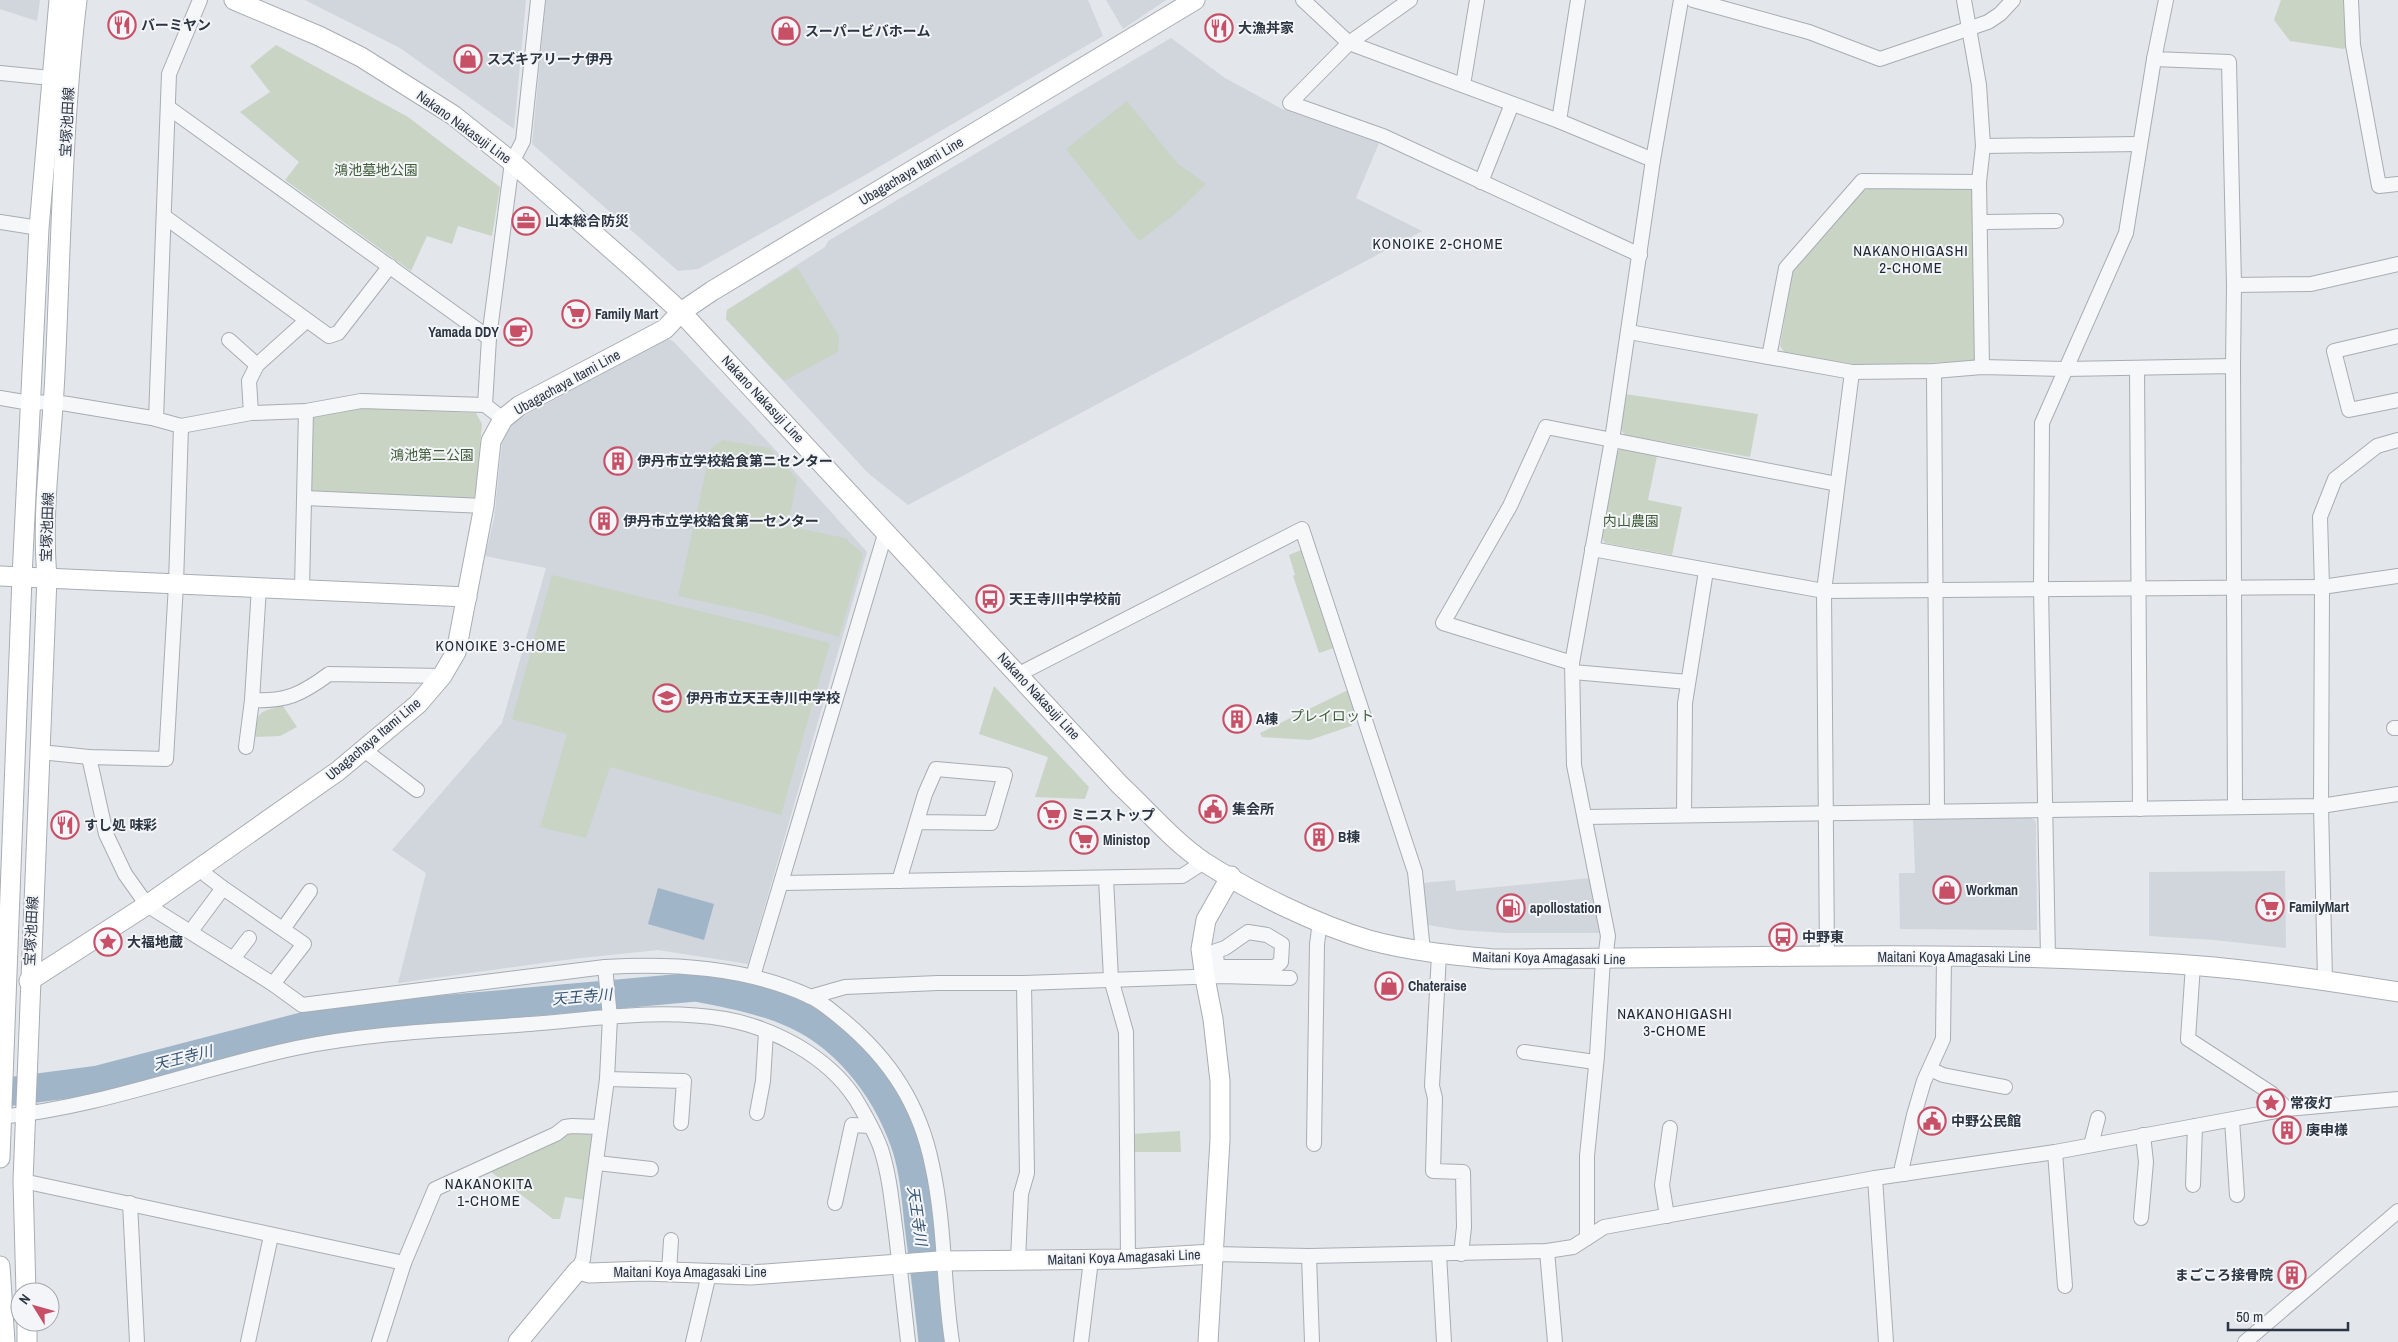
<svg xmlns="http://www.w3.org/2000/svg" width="2398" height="1342" font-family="'Archivo Narrow','Noto Sans JP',sans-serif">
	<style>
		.built { fill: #d1d5dc }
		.green { fill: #c9d4c5 }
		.water { fill: #a0b5c8 }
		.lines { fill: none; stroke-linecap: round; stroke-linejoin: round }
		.river { stroke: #a0b5c8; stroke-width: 29 }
		.street-casing { stroke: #a8adb4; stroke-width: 16 }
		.secondary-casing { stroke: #a8adb4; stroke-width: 21 }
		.street { stroke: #f5f7f9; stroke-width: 14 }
		.secondary { stroke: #fff; stroke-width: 19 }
		.labels { text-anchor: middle; stroke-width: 4; stroke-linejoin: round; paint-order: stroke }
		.poi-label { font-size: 14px; font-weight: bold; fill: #2c3542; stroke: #f3f5f8; text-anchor: start }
		.street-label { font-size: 14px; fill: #2c3542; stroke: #f3f5f8 }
		.park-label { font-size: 14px; fill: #425d3a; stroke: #f3f5f8 }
		.neighbourhood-label { font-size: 15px; letter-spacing: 1px; fill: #1e2633; stroke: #f3f5f8 }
		.water-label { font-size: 15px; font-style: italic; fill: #385573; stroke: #f3f5f8 }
	</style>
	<rect width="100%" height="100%" fill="#e3e6ea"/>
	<g class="built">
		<path d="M 0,0 L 40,0 L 37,21 L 0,9 Z"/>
		<path d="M 305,0 L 526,0 L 514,129 L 400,48 Z"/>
		<path d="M 546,0 L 1088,0 L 1103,36 L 865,175 L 698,269 L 678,271 L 532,144 Z"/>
		<path d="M 1106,0 L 1166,0 L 1123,29 Z"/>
		<path d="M 1171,38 L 1225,78 L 1282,109 L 1379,143 L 1356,198 L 1422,231 L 908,505 L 868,473 L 726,319 L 727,310 L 825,247 L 828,241 Z"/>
		<path d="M 667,338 L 674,342 L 769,443 L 867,552 L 748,964 L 658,950 L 572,959 L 398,983 L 426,873 L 392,850 L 502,723 L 546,568 L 485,556 L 494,519 L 502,443 L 508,430 L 517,420 Z"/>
		<path d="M 2031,817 L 2036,822 L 2037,930 L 1900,929 L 1899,873 L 1915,873 L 1913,819 Z"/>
		<path d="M 2285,871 L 2286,948 L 2215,940 L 2149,936 L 2149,872 Z"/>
		<path d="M 1591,878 L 1602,933 L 1507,933 L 1459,930 L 1428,925 L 1423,883 L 1455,880 L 1456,891 Z"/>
	</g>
	<g class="green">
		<path d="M 2281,0 L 2347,0 L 2348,46 L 2344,49 L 2290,41 L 2274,20 Z"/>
		<path d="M 276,45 L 408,117 L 500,187 L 492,236 L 458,226 L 452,244 L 427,236 L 411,271 L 285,180 L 299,162 L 240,112 L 270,92 L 250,66 Z"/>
		<path d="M 1127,101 L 1177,163 L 1206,184 L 1174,215 L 1139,241 L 1066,149 Z"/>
		<path d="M 1969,186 L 1975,192 L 1977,358 L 1973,361 L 1857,366 L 1785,353 L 1780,346 L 1793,269 L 1863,191 L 1870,188 Z"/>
		<path d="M 797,267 L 839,336 L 838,352 L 784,381 L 726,319 L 727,310 Z"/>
		<path d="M 1625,394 L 1758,414 L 1750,457 L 1625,435 L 1620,428 Z"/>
		<path d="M 355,408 L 476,413 L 482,424 L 475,500 L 311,493 L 311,416 Z"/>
		<path d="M 723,440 L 769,448 L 797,479 L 788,526 L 845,538 L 863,554 L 839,637 L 765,615 L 678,596 L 711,448 Z"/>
		<path d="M 1623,447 L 1657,456 L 1648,500 L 1682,507 L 1672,555 L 1605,543 L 1601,536 L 1616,453 Z"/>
		<path d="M 1301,550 L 1334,648 L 1319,653 L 1293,576 L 1295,575 L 1289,555 Z"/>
		<path d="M 552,575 L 830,643 L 781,815 L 610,767 L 586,838 L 540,827 L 567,734 L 512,719 Z"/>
		<path d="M 994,686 L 1089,787 L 1085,799 L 1035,797 L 1048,757 L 979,734 Z"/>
		<path d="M 1348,690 L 1357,718 L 1351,726 L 1310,740 L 1262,737 L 1260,733 Z"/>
		<path d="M 283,706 L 297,727 L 280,736 L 254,737 C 257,711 258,712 283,706 Z"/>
		<path d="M 597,1130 L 585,1200 L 565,1197 L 560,1219 L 553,1219 L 490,1171 L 572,1131 Z"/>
		<path d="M 1180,1131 L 1181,1152 L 1132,1152 L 1132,1134 Z"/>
	</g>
	<path class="water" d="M 658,888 L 714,904 L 704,940 L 648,924 Z"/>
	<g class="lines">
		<path class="river" d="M 0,1093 L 98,1080 L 329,1020 L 696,987 C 727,993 759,999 788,1011 C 843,1033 884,1085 904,1140 C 914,1166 916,1198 919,1225 C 924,1264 929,1303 933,1342"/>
		<g class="street-casing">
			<g id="street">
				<path d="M 1303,0 L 1349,43 L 1559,121 L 1653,160"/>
				<path d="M 1410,0 L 1349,43 L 1290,103 L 1383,136 L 1640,255"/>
				<path d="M 1693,0 L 1809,32 L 1880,59 L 1988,22 L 2000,14 L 2013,0"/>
				<path d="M 1964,0 L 1979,85 L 1983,146 L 1979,182 L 1982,367"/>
				<path d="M 2166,0 L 2154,59 L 2229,62 L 2234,285 L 2311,284 L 2398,264"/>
				<path d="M 2351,0 L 2353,45 L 2379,186 L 2398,184"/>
				<path d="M 0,73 L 51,78"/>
				<path d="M 1463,85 L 1477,0"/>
				<path d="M 169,108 L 489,338"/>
				<path d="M 1559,121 L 1578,0"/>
				<path d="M 1983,146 L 2140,144"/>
				<path d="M 1481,182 L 1512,104"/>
				<path d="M 165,217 L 329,336 L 338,333 L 390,266"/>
				<path d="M 0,222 L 39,228"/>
				<path d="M 1980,224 L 1987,222 L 2056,221"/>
				<path d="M 1629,332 L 1852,372 L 1934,371 L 1982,367 L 2065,369 L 2233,366 L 2235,807"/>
				<path d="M 2398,336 L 2334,351 L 2349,410 L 2398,400"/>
				<path d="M 229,340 L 257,365"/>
				<path d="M 1769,357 L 1786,268 L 1862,181 L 1979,182"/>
				<path d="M 2233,366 L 2234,285"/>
				<path d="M 2137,368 L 2140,809"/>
				<path d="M 1934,371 L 1937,810"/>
				<path d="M 0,398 L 30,403 L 54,402 L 68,404 L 152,418 L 181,426 L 251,413 L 306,411 L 361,401 L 485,405"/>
				<path d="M 251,413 L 249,381 L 257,365 L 306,321"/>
				<path d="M 156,419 L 169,74 L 200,0"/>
				<path d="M 503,419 L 485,405 L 489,338 L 512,162 L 523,141 L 538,0"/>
				<path d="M 2398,440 L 2377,446 L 2335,479 L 2320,517 L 2322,587 L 2398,576"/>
				<path d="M 305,498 L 484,506"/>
				<path d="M 1592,549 L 1824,591 L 2322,587 L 2321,806 L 2325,980"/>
				<path d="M 302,588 L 306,411"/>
				<path d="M 1572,663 L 1443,623 L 1510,506 L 1546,427 L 1837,484"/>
				<path d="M 1573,672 L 1688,682"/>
				<path d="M 1019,674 L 1302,529 L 1415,872 L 1423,951"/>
				<path d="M 252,700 C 286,702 302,694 329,674 L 442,676"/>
				<path d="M 2394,728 L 2398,728"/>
				<path d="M 246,747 L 252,700 L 259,587"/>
				<path d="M 364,750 L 417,790"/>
				<path d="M 40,752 L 89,757 L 166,759 L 176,584 L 181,426"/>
				<path d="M 89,757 L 106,834 L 125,874 L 147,905 L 273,984 L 302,1005 L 605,967 C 673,963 745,967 809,996 C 821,1001 833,1012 843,1020 C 890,1059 920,1105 932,1165 C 945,1223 943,1284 952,1342"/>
				<path d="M 1684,814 L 1685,703 L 1706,571"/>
				<path d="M 1585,817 L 2321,806 L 2398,794"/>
				<path d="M 203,865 L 206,875 L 223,888"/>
				<path d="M 1106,878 L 1111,979 L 1126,1032 L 1128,1259"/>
				<path d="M 899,881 L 925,794 L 936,769 L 1005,775 L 991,823 L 918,822"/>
				<path d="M 782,883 L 1182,876 L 1204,862"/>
				<path d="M 283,929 L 310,891"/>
				<path d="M 191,931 L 223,888 L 304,944 L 273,984"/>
				<path d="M 1439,954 L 1432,1086 L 1435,1098 L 1433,1171 L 1463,1172 L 1464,1227 L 1461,1254"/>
				<path d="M 1827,957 L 1824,591 L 1852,372"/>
				<path d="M 2048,957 L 2041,589 L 2042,423 L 2126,233 L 2154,59"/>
				<path d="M 233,959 L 249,938"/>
				<path d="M 1605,960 L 1608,936 L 1574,765 L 1572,663 L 1612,440 L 1653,160 L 1681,0"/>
				<path d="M 2193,965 L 2188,1039 L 2271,1093 L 2287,1109"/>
				<path d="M 1217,967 L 1275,967 L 1281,962 L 1282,944 L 1267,935 L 1248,932 L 1225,948 L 1216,951 L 1217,967 L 1221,976"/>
				<path d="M 753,976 L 886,531"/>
				<path d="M 810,997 L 845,987 L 938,983 L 1024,983 L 1221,976 L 1290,978"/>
				<path d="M 1524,1052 L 1595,1062"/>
				<path d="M 1930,1069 L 1943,1075 L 2005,1087"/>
				<path d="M 607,1079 L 684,1081 L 681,1123"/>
				<path d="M 757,1113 L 763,1081 L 766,1032"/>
				<path d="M 0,1117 C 101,1107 197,1069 296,1048 C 373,1032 452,1030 530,1024 C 594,1019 661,1008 725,1019 C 774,1028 827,1056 855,1098 C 864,1113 875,1132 881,1149 C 890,1177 892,1205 896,1234 C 900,1270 904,1306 908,1342"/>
				<path d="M 2232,1120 L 2237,1195"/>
				<path d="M 1314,1144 L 1317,944 L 1320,922"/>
				<path d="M 2091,1145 L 2098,1118"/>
				<path d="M 2055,1152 L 2065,1286"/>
				<path d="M 597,1163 L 651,1169"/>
				<path d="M 1904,1174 L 1902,1167 L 1914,1115 L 1924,1081 L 1943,1039 L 1944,957"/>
				<path d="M 1875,1178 L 1886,1342"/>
				<path d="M 23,1181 L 404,1263"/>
				<path d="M 2193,1185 L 2195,1126"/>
				<path d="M 130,1203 L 137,1342"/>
				<path d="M 835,1203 L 852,1125 L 870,1126"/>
				<path d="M 1667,1216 L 1662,1185 L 1670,1128"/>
				<path d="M 2141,1218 L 2146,1162 L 2143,1135"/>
				<path d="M 1587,1238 L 1587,1156 L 1597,1056 L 1603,959"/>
				<path d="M 1547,1251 L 1555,1342"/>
				<path d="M 1213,1254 L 1309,1256 L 1547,1251 L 1573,1247 L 1604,1227 L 1875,1178 L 2055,1152 L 2287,1109 L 2398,1099"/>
				<path d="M 1439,1254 L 1444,1342"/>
				<path d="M 1309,1256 L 1312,1342"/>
				<path d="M 1018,1260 L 1021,1194 L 1027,1173 L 1024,983"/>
				<path d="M 578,1270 L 583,1259 L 607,1079 L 610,1017 L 605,967"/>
				<path d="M 669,1272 L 671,1240"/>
				<path d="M 248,1342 L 271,1236"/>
				<path d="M 379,1342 L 404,1263 L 435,1189 L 556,1134 L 565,1127 L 572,1126 L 600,1127"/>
				<path d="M 693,1342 L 709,1274"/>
				<path d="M 1081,1342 L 1091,1260"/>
				<path d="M 2245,1342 L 2398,1211"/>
			</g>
		</g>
		<g class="secondary-casing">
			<g id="secondary">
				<path d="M 234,0 L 319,36 L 361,57 L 453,115 L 512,162 L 634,269 L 681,312 L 1120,785 C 1147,810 1173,841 1204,862 C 1251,892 1315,924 1369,940 C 1409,951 1451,955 1493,959 C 1721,959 1949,949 2176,964 C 2251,969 2325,980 2398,992"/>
				<path d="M 0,576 L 467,597"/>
				<path d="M 29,981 L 147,905 L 338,771 L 418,704 L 442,676 L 456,652 L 484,506 L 491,441 L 503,419 L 519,406 L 665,329 L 681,312 L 712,291 L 1195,0"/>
				<path d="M 0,1158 L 22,577 L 39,228 L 59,0"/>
				<path d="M 0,1266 L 5,1342"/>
				<path d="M 26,1292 L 23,1181 L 47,577 C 41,510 52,441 55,373 C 61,249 62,124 77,0"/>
				<path d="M 27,1322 L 27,1342"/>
				<path d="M 518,1342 L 578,1270 L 590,1273 L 645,1271 L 751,1275 L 939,1261 L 1128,1259 L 1213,1254"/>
				<path d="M 1208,1342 L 1220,1140 L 1220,1081 L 1213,1019 L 1205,978 L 1201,949 L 1206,920 L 1231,876"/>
			</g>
		</g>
		<use href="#street" class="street"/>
		<use href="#secondary" class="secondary"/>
	</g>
	<defs>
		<g id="restaurant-ring" transform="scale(1.4375)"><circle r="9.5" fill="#f3f5f8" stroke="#c75067" stroke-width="1.5"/><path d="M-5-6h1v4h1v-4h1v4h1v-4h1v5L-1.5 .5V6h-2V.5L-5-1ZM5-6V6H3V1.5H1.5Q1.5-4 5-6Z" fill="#c75067"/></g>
		<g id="shop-ring" transform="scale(1.4375)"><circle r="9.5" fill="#f3f5f8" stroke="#c75067" stroke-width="1.5"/><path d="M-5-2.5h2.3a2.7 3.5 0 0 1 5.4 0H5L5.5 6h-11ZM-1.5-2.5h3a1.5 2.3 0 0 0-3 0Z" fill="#c75067"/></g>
		<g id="office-ring" transform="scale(1.4375)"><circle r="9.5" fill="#f3f5f8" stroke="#c75067" stroke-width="1.5"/><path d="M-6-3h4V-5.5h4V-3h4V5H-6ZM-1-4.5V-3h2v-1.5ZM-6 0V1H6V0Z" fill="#c75067"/></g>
		<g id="supermarket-ring" transform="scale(1.4375)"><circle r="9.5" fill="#f3f5f8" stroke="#c75067" stroke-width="1.5"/><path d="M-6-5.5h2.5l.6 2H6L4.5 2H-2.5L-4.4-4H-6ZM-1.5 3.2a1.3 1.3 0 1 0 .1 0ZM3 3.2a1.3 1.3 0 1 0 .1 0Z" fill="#c75067"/></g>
		<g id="cafe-ring" transform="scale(1.4375)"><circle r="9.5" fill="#f3f5f8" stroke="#c75067" stroke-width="1.5"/><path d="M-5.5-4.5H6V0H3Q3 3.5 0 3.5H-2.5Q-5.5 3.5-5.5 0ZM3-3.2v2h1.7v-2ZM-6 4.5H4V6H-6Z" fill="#c75067"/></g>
		<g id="building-ring" transform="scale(1.4375)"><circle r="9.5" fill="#f3f5f8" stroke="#c75067" stroke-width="1.5"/><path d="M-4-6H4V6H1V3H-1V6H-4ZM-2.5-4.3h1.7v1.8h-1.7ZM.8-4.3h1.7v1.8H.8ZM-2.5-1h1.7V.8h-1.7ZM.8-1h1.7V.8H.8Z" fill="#c75067"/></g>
		<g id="bus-ring" transform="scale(1.4375)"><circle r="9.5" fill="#f3f5f8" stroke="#c75067" stroke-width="1.5"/><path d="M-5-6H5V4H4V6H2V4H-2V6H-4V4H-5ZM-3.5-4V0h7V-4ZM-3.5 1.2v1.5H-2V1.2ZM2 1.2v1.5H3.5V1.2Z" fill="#c75067"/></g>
		<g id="school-ring" transform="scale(1.4375)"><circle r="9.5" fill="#f3f5f8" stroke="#c75067" stroke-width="1.5"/><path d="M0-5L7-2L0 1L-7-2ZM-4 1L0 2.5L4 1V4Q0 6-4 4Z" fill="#c75067"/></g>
		<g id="civic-ring" transform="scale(1.4375)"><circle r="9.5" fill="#f3f5f8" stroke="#c75067" stroke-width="1.5"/><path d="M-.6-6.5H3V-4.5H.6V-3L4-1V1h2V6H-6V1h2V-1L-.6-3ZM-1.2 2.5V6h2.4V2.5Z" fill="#c75067"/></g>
		<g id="fuel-ring" transform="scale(1.4375)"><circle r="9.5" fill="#f3f5f8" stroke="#c75067" stroke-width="1.5"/><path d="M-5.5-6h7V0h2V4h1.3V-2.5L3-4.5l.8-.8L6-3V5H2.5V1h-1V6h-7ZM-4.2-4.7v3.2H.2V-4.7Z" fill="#c75067"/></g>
		<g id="sight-ring" transform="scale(1.4375)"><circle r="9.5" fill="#f3f5f8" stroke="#c75067" stroke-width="1.5"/><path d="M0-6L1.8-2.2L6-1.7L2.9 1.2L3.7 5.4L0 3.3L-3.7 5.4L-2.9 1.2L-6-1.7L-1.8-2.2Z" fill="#c75067"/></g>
	</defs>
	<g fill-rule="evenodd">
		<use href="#restaurant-ring" x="122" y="25"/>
		<use href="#restaurant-ring" x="1219" y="28"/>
		<use href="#shop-ring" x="786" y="31"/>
		<use href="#shop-ring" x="468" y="59"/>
		<use href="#office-ring" x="526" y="221"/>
		<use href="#supermarket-ring" x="576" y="314"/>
		<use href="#cafe-ring" x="518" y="332"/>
		<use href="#building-ring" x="618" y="461"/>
		<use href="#building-ring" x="604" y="521"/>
		<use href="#bus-ring" x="990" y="599"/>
		<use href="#school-ring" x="667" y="698"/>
		<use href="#building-ring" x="1237" y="719"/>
		<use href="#civic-ring" x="1213" y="809"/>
		<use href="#supermarket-ring" x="1052" y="815"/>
		<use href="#restaurant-ring" x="65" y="825"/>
		<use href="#building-ring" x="1319" y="837"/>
		<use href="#supermarket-ring" x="1084" y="840"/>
		<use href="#shop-ring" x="1947" y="890"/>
		<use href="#supermarket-ring" x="2270" y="907"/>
		<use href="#fuel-ring" x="1511" y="908"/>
		<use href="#bus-ring" x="1783" y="937"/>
		<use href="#sight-ring" x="108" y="942"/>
		<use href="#shop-ring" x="1389" y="986"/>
		<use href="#sight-ring" x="2271" y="1103"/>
		<use href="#civic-ring" x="1932" y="1121"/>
		<use href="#building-ring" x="2287" y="1130"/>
		<use href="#building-ring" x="2292" y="1275"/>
	</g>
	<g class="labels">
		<g class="poi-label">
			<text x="141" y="30">バーミヤン</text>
			<text x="1238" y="33">大漁丼家</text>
			<text x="805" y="36">スーパービバホーム</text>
			<text x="487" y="64">スズキアリーナ伊丹</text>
			<text x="545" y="226">山本総合防災</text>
			<text x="595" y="319">Family Mart</text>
			<text x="499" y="337" text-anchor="end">Yamada DDY</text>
			<text x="637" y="466">伊丹市立学校給食第ニセンター</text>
			<text x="623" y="526">伊丹市立学校給食第一センター</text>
			<text x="1009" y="604">天王寺川中学校前</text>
			<text x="686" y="703">伊丹市立天王寺川中学校</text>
			<text x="1256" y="724">A棟</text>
			<text x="1232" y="814">集会所</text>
			<text x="1071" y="820">ミニストップ</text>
			<text x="84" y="830">すし処 味彩</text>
			<text x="1338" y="842">B棟</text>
			<text x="1103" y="845">Ministop</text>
			<text x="1966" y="895">Workman</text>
			<text x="2289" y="912">FamilyMart</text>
			<text x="1530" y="913">apollostation</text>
			<text x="1802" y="942">中野東</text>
			<text x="127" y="947">大福地蔵</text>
			<text x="1408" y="991">Chateraise</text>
			<text x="2290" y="1108">常夜灯</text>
			<text x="1951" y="1126">中野公民館</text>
			<text x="2306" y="1135">庚申様</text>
			<text x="2273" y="1280" text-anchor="end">まごころ接骨院</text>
		</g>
		<g class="street-label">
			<text transform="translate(67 122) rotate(-87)" y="5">宝塚池田線</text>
			<text transform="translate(464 127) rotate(36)" y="5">Nakano Nakasuji Line</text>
			<text transform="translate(911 171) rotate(-31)" y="5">Ubagachaya Itami Line</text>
			<text transform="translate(567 382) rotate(-29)" y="5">Ubagachaya Itami Line</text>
			<text transform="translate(763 399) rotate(47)" y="5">Nakano Nakasuji Line</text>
			<text transform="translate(47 527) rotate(-88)" y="5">宝塚池田線</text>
			<text transform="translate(1039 696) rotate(47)" y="5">Nakano Nakasuji Line</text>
			<text transform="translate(373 739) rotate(-40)" y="5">Ubagachaya Itami Line</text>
			<text transform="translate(31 931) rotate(-87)" y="5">宝塚池田線</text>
			<text x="1954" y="962">Maitani Koya Amagasaki Line</text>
			<text transform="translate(1549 958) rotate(1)" y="5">Maitani Koya Amagasaki Line</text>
			<text transform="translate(1124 1257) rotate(-2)" y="5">Maitani Koya Amagasaki Line</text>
			<text x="690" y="1277">Maitani Koya Amagasaki Line</text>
		</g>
		<g class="park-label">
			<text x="376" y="175">鴻池墓地公園</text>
			<text x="432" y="460">鴻池第二公園</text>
			<text x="1631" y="526">内山農園</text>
			<text x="1332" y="721">プレイロット</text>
		</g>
		<g class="neighbourhood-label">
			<text x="1438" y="249">KONOIKE 2-CHOME</text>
			<text x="1911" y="256">NAKANOHIGASHI<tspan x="1911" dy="17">2-CHOME</tspan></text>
			<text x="501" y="651">KONOIKE 3-CHOME</text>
			<text x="1675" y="1019">NAKANOHIGASHI<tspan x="1675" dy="17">3-CHOME</tspan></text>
			<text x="489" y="1189">NAKANOKITA<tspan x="489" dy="17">1-CHOME</tspan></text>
		</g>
		<g class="water-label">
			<text transform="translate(582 997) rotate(-5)" y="5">天王寺川</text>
			<text transform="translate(183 1058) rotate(-14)" y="5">天王寺川</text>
			<text transform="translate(917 1216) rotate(82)" y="5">天王寺川</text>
		</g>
	</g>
	<g transform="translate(35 1307) rotate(307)"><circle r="24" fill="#f3f5f8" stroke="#a3a8af"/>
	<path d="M0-4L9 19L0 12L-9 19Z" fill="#c75067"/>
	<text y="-8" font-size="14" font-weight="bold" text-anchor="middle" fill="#2c3542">N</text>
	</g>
	<path d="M2228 1322v8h120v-8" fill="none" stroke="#2c3542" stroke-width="2.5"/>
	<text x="2236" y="1322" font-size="15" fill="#2c3542" stroke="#f3f5f8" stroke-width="4" paint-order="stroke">50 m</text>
</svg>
